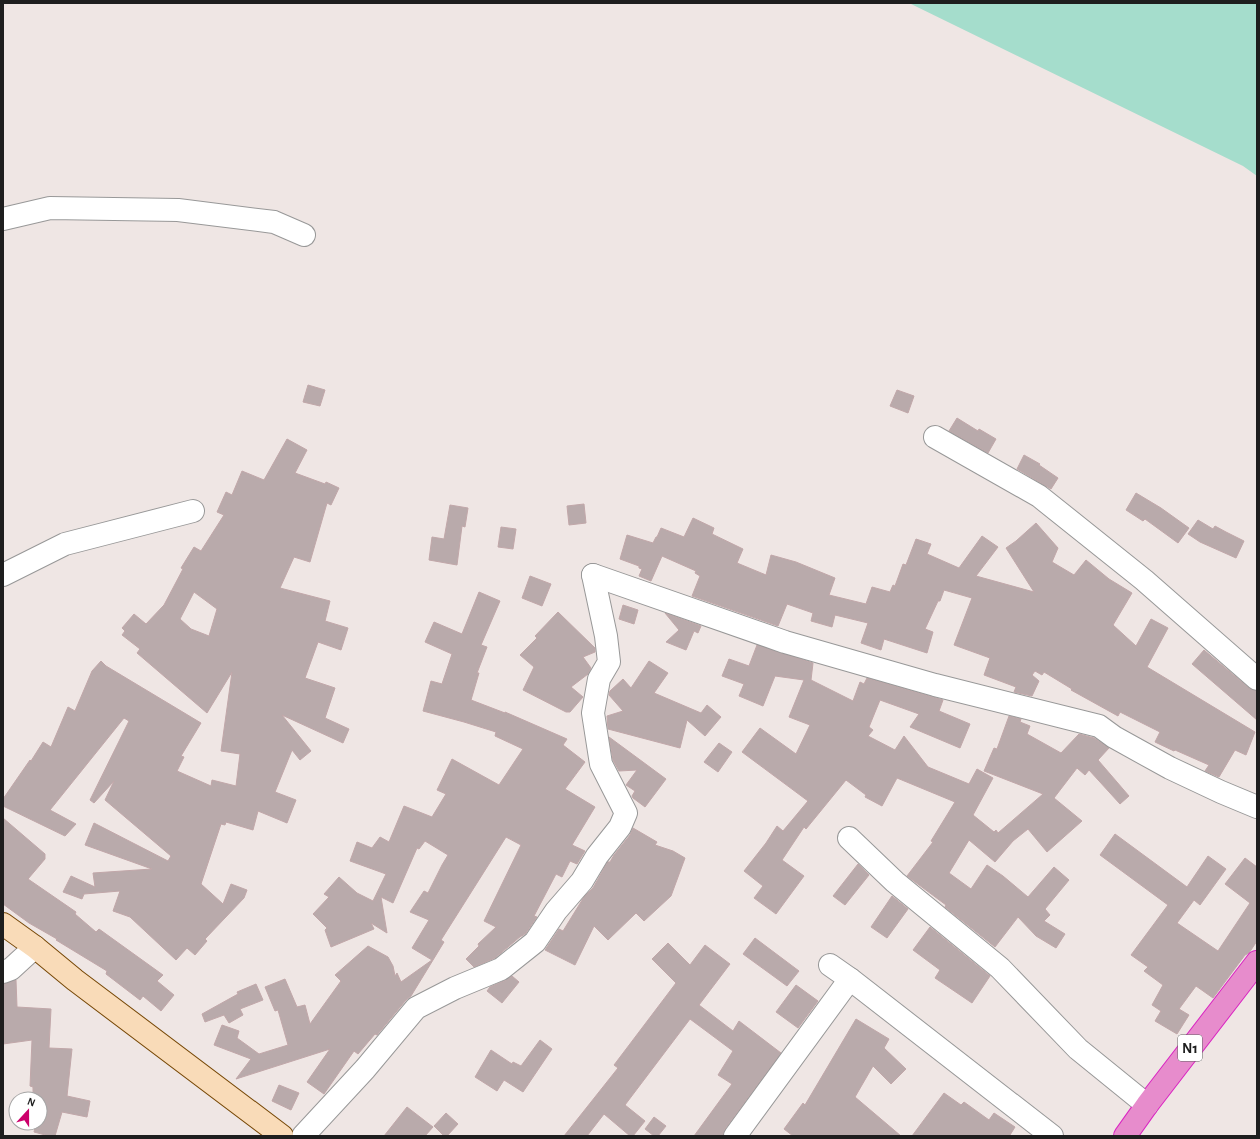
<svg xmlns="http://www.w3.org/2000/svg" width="1260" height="1139" font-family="'Alegreya Sans',sans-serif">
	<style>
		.water { fill: #a5ddcc }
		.building { fill: #b9aaab; stroke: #c1a7a9; fill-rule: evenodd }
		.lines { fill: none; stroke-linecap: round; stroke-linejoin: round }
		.street-casing { stroke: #989898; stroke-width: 24 }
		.secondary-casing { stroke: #764705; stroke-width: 24 }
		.highway-casing { stroke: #da24c2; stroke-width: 24 }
		.street { stroke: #fff; stroke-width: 22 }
		.secondary { stroke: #f9dbb8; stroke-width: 22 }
		.highway { stroke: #e78ccc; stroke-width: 22 }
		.labels { text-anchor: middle; stroke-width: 3; stroke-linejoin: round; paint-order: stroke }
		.shield { fill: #fff; stroke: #626262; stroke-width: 1 }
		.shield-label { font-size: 15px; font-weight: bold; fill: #1e1e1e }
	</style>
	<rect width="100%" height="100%" fill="#efe6e4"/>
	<path class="water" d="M 909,3 L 1257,3 L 1257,176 L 1243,166 Z"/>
	<g class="building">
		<path d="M 308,385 L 325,390 L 320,406 L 303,402 Z"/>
		<path d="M 897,390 L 914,396 L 908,413 L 890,406 Z"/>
		<path d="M 957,418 L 978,431 L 979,429 L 996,439 L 988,453 L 949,431 Z"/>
		<path d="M 287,439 L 307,450 L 295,473 L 325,484 L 326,482 L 339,488 L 331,505 L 327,503 L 310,562 L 294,557 L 280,588 L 330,601 L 325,621 L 348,628 L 341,650 L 318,642 L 305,678 L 335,688 L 325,718 L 349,729 L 343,743 L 282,715 L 311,751 L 300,760 L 292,750 L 275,792 L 296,800 L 287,823 L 258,811 L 253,830 L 226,822 L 225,825 L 221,824 L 201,884 L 223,904 L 231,884 L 247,890 L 244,898 L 205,939 L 207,941 L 195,955 L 187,948 L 176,960 L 130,917 L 113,911 L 120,891 L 84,894 L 82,899 L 63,892 L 71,876 L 95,887 L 93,873 L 152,869 L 85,845 L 94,823 L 168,861 L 171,856 L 105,800 L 114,781 L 94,803 L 90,800 L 129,721 L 124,718 L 50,810 L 76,824 L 65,836 L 3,806 L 3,799 L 30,760 L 31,761 L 43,742 L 51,747 L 68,707 L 75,711 L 92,671 L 101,661 L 106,666 L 201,723 L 181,756 L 184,757 L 177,771 L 211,786 L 212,780 L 236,786 L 240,754 L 221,751 L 232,672 L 207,713 L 137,653 L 140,649 L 122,635 L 125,631 L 122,628 L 134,614 L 146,624 L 164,605 L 183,569 L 181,568 L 194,547 L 201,551 L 224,515 L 217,512 L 226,492 L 232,495 L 242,471 L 264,480 ZM 194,592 L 217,609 L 209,636 L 191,629 L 180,619 Z"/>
		<path d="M 1024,455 L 1040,464 L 1039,465 L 1058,478 L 1051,489 L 1017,469 Z"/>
		<path d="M 1136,493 L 1161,508 L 1189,528 L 1178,543 L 1145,519 L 1143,521 L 1126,510 Z"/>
		<path d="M 584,504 L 586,523 L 569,525 L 567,506 Z"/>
		<path d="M 450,505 L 468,508 L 465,527 L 462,526 L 457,565 L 429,560 L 432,537 L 444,539 Z"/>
		<path d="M 693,518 L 714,528 L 712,534 L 743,549 L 737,563 L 766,575 L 771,555 L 796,562 L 835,578 L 829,595 L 866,604 L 872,587 L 890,592 L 893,585 L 895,586 L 903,564 L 906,565 L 916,539 L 931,544 L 927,554 L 959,568 L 982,536 L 998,547 L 976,576 L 1034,592 L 1006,548 L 1016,541 L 1036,523 L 1058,548 L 1052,562 L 1074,575 L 1086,560 L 1109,579 L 1132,593 L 1113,625 L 1136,646 L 1151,619 L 1168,628 L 1147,667 L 1255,732 L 1246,755 L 1235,750 L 1219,777 L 1205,771 L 1209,765 L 1175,750 L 1174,751 L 1155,742 L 1160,732 L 1120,712 L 1118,716 L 1071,690 L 1072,689 L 1044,672 L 1042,675 L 1035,671 L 1032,675 L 1039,681 L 1032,696 L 1014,692 L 1016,687 L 984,675 L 990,658 L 954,645 L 972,598 L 944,590 L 940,601 L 938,601 L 925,629 L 933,632 L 927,653 L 884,639 L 881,650 L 861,643 L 868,623 L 835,615 L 832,627 L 811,621 L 813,613 L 787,604 L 778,626 L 692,596 L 700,576 L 695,573 L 696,571 L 662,556 L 651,581 L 639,576 L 642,569 L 639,568 L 639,566 L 620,559 L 627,535 L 653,543 L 656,537 L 657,537 L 661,528 L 684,537 Z"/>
		<path d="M 1198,520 L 1213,529 L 1215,526 L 1226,532 L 1244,541 L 1236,558 L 1200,542 L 1188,534 Z"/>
		<path d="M 501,527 L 516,529 L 513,549 L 498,547 Z"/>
		<path d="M 530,576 L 551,584 L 542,606 L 522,598 Z"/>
		<path d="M 479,592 L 500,601 L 481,645 L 487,647 L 477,673 L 479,673 L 471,700 L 505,713 L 505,712 L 567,739 L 563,745 L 585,762 L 565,789 L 595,807 L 572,845 L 585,851 L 577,864 L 570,861 L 562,877 L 556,874 L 534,916 L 537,917 L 526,933 L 522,936 L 521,936 L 495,958 L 474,967 L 466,959 L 479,946 L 478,944 L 496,927 L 484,921 L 521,845 L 506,837 L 441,940 L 444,942 L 411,996 L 406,1000 L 377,1035 L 375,1034 L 358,1054 L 354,1051 L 324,1094 L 307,1082 L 330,1049 L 236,1079 L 251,1059 L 214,1045 L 222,1025 L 239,1031 L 237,1038 L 259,1054 L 288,1045 L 278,1010 L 275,1011 L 265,987 L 285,979 L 297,1007 L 305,1005 L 310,1024 L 341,981 L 335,975 L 368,946 L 388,957 L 393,966 L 395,976 L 397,973 L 401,982 L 432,960 L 412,948 L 429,920 L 410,912 L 424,891 L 428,893 L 442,865 L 448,855 L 425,841 L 419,849 L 417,848 L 393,903 L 381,897 L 387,933 L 371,923 L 374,929 L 331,947 L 325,930 L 327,928 L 313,914 L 329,897 L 324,894 L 339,877 L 357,893 L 373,901 L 386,874 L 350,861 L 357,842 L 372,848 L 380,837 L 389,842 L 404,806 L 432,817 L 446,794 L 437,790 L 452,759 L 499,785 L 523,749 L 495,736 L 496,732 L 464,722 L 423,711 L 431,681 L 442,684 L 452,654 L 425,642 L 434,622 L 462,634 Z"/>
		<path d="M 623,605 L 638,610 L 634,624 L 619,619 Z"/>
		<path d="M 558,612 L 595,648 L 595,652 L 583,657 L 591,668 L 588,674 L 571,687 L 583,697 L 570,712 L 566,712 L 523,690 L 534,667 L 520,655 L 537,638 L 535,636 Z"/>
		<path d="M 665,613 L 701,626 L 698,633 L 694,631 L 686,650 L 666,642 L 679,630 Z"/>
		<path d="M 757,645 L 813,663 L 811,680 L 853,701 L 860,682 L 864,684 L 867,678 L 943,700 L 939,711 L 970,724 L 960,748 L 910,727 L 919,714 L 880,700 L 869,727 L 873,730 L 868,736 L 895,750 L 904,736 L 928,767 L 969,784 L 977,769 L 993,778 L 973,815 L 994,832 L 996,830 L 998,833 L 1043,794 L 984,771 L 994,748 L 997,749 L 1009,716 L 1021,719 L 1020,722 L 1030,726 L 1027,734 L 1061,753 L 1079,734 L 1094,738 L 1109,748 L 1098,760 L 1129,796 L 1120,804 L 1089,770 L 1085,775 L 1077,768 L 1054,798 L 1082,821 L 1047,852 L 1028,829 L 1013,841 L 995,862 L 969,840 L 949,873 L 971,889 L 987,865 L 1003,876 L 1028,897 L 1054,867 L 1069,880 L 1045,909 L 1050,915 L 1044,921 L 1065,934 L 1056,948 L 1036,936 L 1018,917 L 995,947 L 945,907 L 946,905 L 907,876 L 933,842 L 931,841 L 955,802 L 897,778 L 882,806 L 865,797 L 866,795 L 846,780 L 806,829 L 804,827 L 782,860 L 804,876 L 776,914 L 754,898 L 763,886 L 744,871 L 766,843 L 777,826 L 783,831 L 808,801 L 742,752 L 760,728 L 796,754 L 810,725 L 789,717 L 804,680 L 775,676 L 763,706 L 739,696 L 744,684 L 722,676 L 729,659 L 749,666 Z"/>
		<path d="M 1204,650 L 1249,688 L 1257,691 L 1257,720 L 1192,664 Z"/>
		<path d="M 649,661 L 668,673 L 654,693 L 701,713 L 707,705 L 721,717 L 705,736 L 687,720 L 680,748 L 608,729 L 607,716 L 623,711 L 609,695 L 610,691 L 623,679 L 631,688 Z"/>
		<path d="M 609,737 L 666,779 L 645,807 L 633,798 L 632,796 L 635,791 L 626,785 L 637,770 L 619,771 L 613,760 Z"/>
		<path d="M 719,743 L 732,752 L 718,772 L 704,762 Z"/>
		<path d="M 3,818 L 45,854 L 45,859 L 28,879 L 76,912 L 75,914 L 96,932 L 99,929 L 163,975 L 157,981 L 174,995 L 161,1011 L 143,996 L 140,1000 L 106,974 L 107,971 L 56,940 L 57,939 L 29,923 L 3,904 Z"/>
		<path d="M 633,828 L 657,842 L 655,845 L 673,851 L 685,858 L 671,896 L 644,921 L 636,913 L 608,940 L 594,926 L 575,965 L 545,950 L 559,929 L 563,931 L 584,897 L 593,888 L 607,863 L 608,862 L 610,862 L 614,855 L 630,835 Z"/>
		<path d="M 1115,834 L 1187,887 L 1208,856 L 1226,869 L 1200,905 L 1194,900 L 1177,923 L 1218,951 L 1250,903 L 1225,884 L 1245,858 L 1257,867 L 1257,941 L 1249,953 L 1245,955 L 1213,998 L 1196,986 L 1179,1009 L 1189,1015 L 1177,1034 L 1155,1021 L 1161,1011 L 1152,1005 L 1163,985 L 1144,971 L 1148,967 L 1131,955 L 1168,905 L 1100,855 Z"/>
		<path d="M 858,864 L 869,875 L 845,905 L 833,896 Z"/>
		<path d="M 892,896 L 908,909 L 887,938 L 871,927 Z"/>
		<path d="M 930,927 L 990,976 L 972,1003 L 935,978 L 940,970 L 913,950 Z"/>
		<path d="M 755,938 L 799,971 L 787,986 L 743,954 Z"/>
		<path d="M 668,943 L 690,965 L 705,945 L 730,964 L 699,1005 L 733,1031 L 739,1021 L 781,1053 L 725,1129 L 723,1136 L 694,1136 L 732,1084 L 718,1075 L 733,1051 L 690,1019 L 625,1105 L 645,1121 L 633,1136 L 630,1136 L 604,1114 L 587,1136 L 564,1136 L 618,1068 L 614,1065 L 676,983 L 652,959 Z"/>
		<path d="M 512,976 L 519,982 L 502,1003 L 487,991 L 490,987 L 506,980 Z"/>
		<path d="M 16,980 L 17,1007 L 51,1009 L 49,1048 L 72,1049 L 67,1096 L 90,1101 L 87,1117 L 62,1112 L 55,1136 L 49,1136 L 34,1132 L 36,1123 L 40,1123 L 40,1110 L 43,1099 L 33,1099 L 33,1087 L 30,1086 L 32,1040 L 3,1044 L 3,984 Z"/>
		<path d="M 256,984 L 263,1000 L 240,1009 L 243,1015 L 229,1023 L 224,1015 L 205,1022 L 202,1014 L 238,994 L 237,992 Z"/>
		<path d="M 796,985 L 818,1001 L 798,1028 L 776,1012 Z"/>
		<path d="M 856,1019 L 889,1039 L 884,1048 L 906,1069 L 891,1084 L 873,1066 L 855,1097 L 901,1136 L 793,1136 L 784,1129 L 803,1103 L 805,1105 Z"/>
		<path d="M 540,1040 L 552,1049 L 523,1092 L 504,1080 L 497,1091 L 475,1077 L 491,1050 L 512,1064 L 513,1062 L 521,1066 Z"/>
		<path d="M 279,1085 L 299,1093 L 291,1110 L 272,1101 Z"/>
		<path d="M 944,1093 L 961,1105 L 964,1102 L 989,1120 L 994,1113 L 1015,1127 L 1010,1135 L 1011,1136 L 912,1136 Z"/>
		<path d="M 407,1107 L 433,1127 L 425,1136 L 384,1136 Z"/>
		<path d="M 446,1113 L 458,1124 L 447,1136 L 444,1136 L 434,1126 Z"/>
		<path d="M 654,1117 L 666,1126 L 658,1136 L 654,1136 L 645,1129 Z"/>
	</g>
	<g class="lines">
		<g class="street-casing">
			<g id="street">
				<path d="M 3,219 L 50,208 L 178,210 L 274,222 L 304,235"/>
				<path d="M 935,437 L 1039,496 L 1144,580 L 1257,679"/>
				<path d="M 3,575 L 65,544 L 193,511"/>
				<path d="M 593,575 L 785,642 L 935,685 L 1099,726 L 1114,737 L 1170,768 L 1221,792 L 1257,807"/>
				<path d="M 849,838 L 895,882 L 1000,968 L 1078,1049 L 1147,1105"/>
				<path d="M 830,965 L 850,979"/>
				<path d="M 3,972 L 11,969 L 35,947"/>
				<path d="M 303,1136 L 365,1069 L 416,1008 L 455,988 L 501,969 L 535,942 L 556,911 L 582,881 L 597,856 L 620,827 L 626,813 L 601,764 L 593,713 L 599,679 L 609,662 L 606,636 L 593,575"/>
				<path d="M 735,1136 L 850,979 L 1052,1136"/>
			</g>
		</g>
		<g class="secondary-casing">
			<path id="secondary" d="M 3,924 L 35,947 L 75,980 L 282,1136"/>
		</g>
		<g class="highway-casing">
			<path id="highway" d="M 1125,1136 L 1147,1105 L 1257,962"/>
		</g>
		<use href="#street" class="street"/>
		<use href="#secondary" class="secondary"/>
		<use href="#highway" class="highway"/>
	</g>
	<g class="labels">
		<rect class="shield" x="1178" y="1035" width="24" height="26" rx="3"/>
		<g class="shield-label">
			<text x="1190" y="1053">N1</text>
		</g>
	</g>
	<rect width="1260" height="1139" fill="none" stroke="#1e1e1e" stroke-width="8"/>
	<g transform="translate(28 1111) rotate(21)"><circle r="19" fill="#ffffff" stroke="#a5a5a5"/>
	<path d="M0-3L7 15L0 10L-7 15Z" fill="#cc006b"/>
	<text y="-6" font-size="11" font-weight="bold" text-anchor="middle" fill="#1e1e1e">N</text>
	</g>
</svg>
